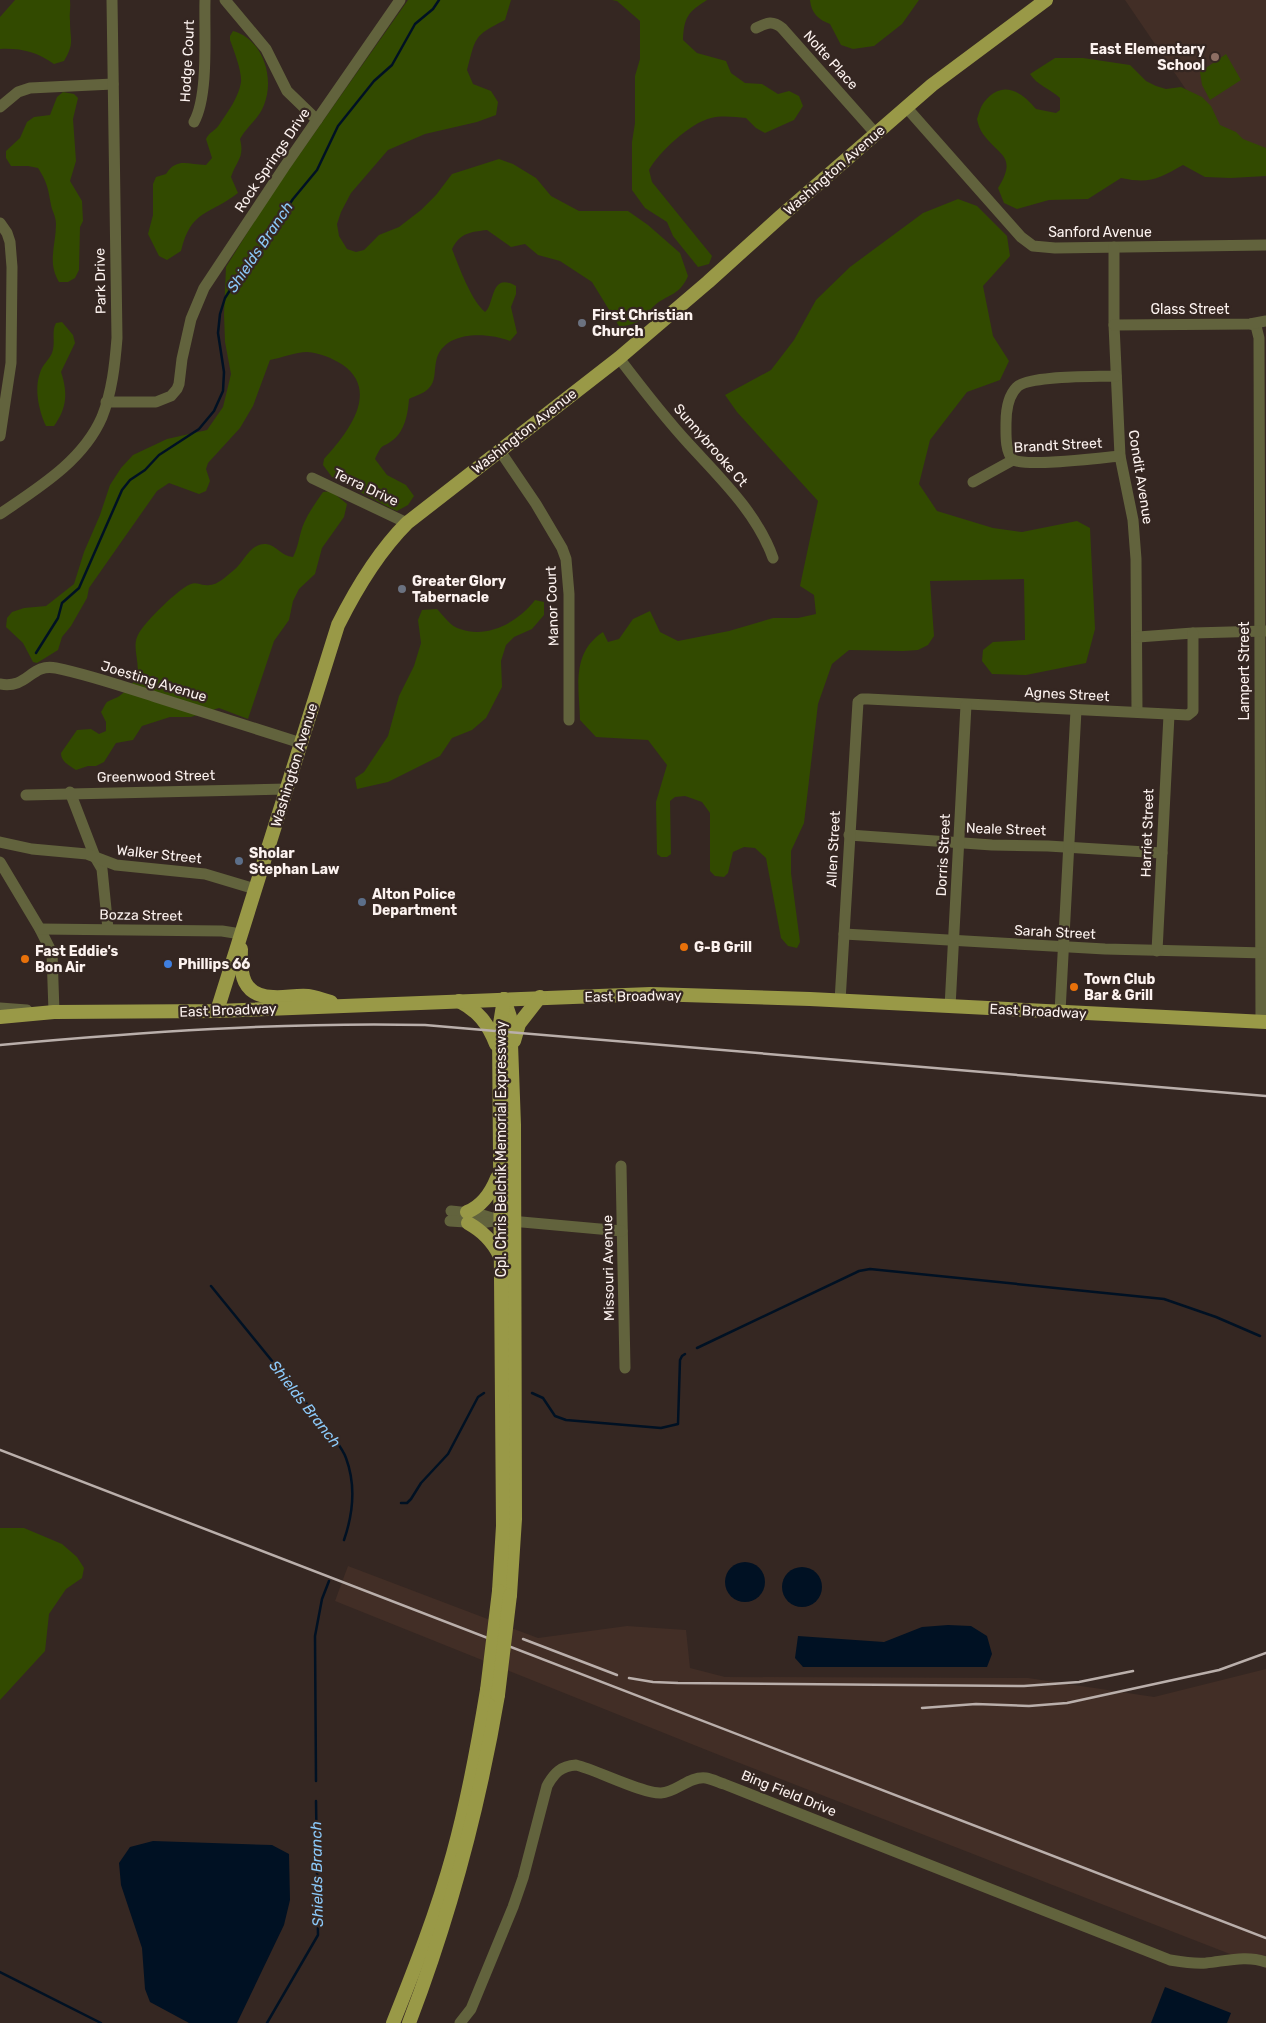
<svg xmlns="http://www.w3.org/2000/svg" width="1266" height="2023" font-family="Rubik,sans-serif">
	<style>
		.built { fill: #422e26 }
		.green { fill: #324a00 }
		.water { fill: #001123 }
		.lines { fill: none; stroke-linecap: round; stroke-linejoin: round }
		.stream { stroke: #001123; stroke-width: 2.5 }
		.minor { stroke: #62633d; stroke-width: 11 }
		.major { stroke: #999947; stroke-width: 14 }
		.rail { stroke: #baafab; stroke-width: 2.5 }
		.major-bridge { stroke: #999947; stroke-width: 14 }
		.education-dot { fill: #8d6e63; stroke: #352722; stroke-width: 2 }
		.worship-dot { fill: #6b7280; stroke: #352722; stroke-width: 2 }
		.service-dot { fill: #5c6f8a; stroke: #352722; stroke-width: 2 }
		.food-dot { fill: #e8710a; stroke: #352722; stroke-width: 2 }
		.shop-dot { fill: #3f7fe0; stroke: #352722; stroke-width: 2 }
		.labels { text-anchor: middle; stroke-width: 4.5; stroke-linejoin: round; paint-order: stroke }
		.poi-label { font-size: 14px; font-weight: bold; fill: #fcf2ef; stroke: #352722; text-anchor: start }
		.street-label { font-size: 14px; fill: #fcf2ef; stroke: #352722 }
		.water-label { font-size: 15px; font-style: italic; fill: #8cc9f9; stroke: #352722 }
	</style>
	<rect width="100%" height="100%" fill="#352722"/>
	<g class="built">
		<path d="M 1125,0 L 1266,0 L 1266,169 L 1202,113 Z"/>
		<path d="M 348,1566 L 538,1638 L 627,1626 L 686,1630 L 690,1668 L 725,1677 L 1028,1678 L 1154,1697 L 1266,1669 L 1266,1968 L 719,1755 L 335,1601 Z"/>
	</g>
	<g class="green">
		<path d="M 15,0 L 70,0 C 71,7 69,14 70,21 C 70,40 75,43 64,61 L 54,64 C 37,52 21,48 0,49 L 0,17 Z"/>
		<path d="M 408,0 L 511,0 L 505,20 C 473,36 476,37 467,70 L 473,84 L 491,91 L 498,102 L 496,115 L 477,122 L 425,134 L 388,150 L 351,193 L 341,212 L 337,224 L 339,236 L 347,249 L 356,252 L 364,250 L 379,235 L 399,227 L 421,210 L 436,195 L 452,174 L 499,159 L 513,164 L 536,178 L 551,196 L 579,211 L 628,211 L 648,225 L 680,253 L 688,276 C 679,297 666,294 653,307 C 649,311 646,317 642,319 C 637,323 626,327 619,326 L 592,282 L 560,261 L 538,255 L 525,244 L 511,247 L 487,230 C 470,232 460,233 452,249 C 459,267 471,300 485,312 C 495,304 490,271 516,286 L 516,294 L 511,307 L 517,333 L 510,341 C 487,332 442,330 436,362 C 434,371 436,381 429,388 C 425,393 415,396 409,399 C 408,413 405,431 393,440 C 381,449 383,442 375,459 L 387,475 L 406,485 L 414,496 L 408,505 L 397,511 L 390,508 L 332,477 L 323,465 L 324,459 C 346,435 381,392 343,365 C 332,358 320,353 307,352 C 296,352 281,358 270,360 L 253,406 L 240,428 L 208,463 L 206,469 L 210,481 L 206,491 L 199,494 L 169,483 L 157,491 L 89,588 L 87,598 L 71,626 L 62,637 L 58,650 L 37,663 L 33,662 L 23,643 L 6,627 L 7,618 L 12,612 L 24,608 L 46,606 L 74,584 L 84,552 L 100,515 L 110,485 L 121,468 L 133,455 L 167,439 L 207,430 L 223,407 L 231,374 L 225,342 L 224,314 L 226,267 L 268,199 Z"/>
		<path d="M 612,0 L 707,0 C 688,12 684,17 683,40 L 697,53 L 726,61 L 731,73 L 745,83 L 762,84 L 778,94 L 789,91 L 799,96 L 803,106 L 794,120 L 765,133 L 756,128 L 746,118 C 735,117 722,115 711,118 C 690,123 659,152 649,170 L 652,182 L 712,256 L 709,264 L 698,267 L 673,236 L 667,222 L 645,208 L 632,190 L 632,142 L 635,123 L 635,76 L 640,59 L 640,21 L 617,1 Z"/>
		<path d="M 810,0 L 919,0 L 902,24 L 874,46 L 853,49 L 841,45 L 830,24 C 819,20 811,13 810,0 Z"/>
		<path d="M 233,31 C 263,39 275,78 264,105 C 259,119 247,126 240,139 C 245,158 236,161 231,177 L 238,193 C 210,215 191,209 181,251 L 167,260 L 159,256 L 148,234 L 153,215 L 153,184 L 156,177 L 166,174 C 177,157 188,165 206,165 L 212,158 L 206,139 C 209,132 215,131 219,125 C 227,113 239,97 241,82 C 242,71 234,51 230,40 L 230,36 Z"/>
		<path d="M 1226,54 L 1241,80 L 1210,100 L 1202,85 L 1200,72 Z"/>
		<path d="M 1055,58 L 1083,58 L 1130,65 L 1146,81 L 1156,86 L 1166,89 L 1181,87 L 1202,97 L 1211,106 L 1220,125 L 1236,132 L 1243,139 L 1266,148 L 1266,176 L 1231,178 L 1205,177 L 1183,165 C 1158,179 1150,184 1121,178 L 1088,199 L 1049,200 L 1017,209 L 1004,203 L 998,188 C 1018,156 999,156 983,134 C 980,130 978,124 977,119 C 979,113 981,105 985,101 C 1003,79 1022,92 1036,109 L 1056,113 L 1060,110 L 1060,98 C 1050,89 1037,85 1030,74 Z"/>
		<path d="M 63,92 L 74,94 L 78,98 L 73,119 L 76,161 L 70,181 L 82,201 L 83,221 L 80,227 L 79,270 L 75,278 L 68,282 L 59,282 C 47,262 56,245 56,224 C 56,219 54,214 52,209 C 48,191 49,185 38,168 L 28,166 L 11,166 L 6,158 L 6,151 L 20,138 L 27,122 L 34,117 L 50,115 L 57,97 Z"/>
		<path d="M 958,199 L 977,206 L 1007,236 L 1010,256 L 983,286 L 993,336 L 1009,361 L 1000,380 L 967,392 L 930,440 L 919,484 L 937,511 L 993,528 L 1022,532 L 1077,521 L 1090,528 L 1095,629 L 1086,663 L 1026,675 L 992,674 L 982,661 L 983,650 L 993,642 L 1025,640 L 1024,579 L 930,581 L 934,636 L 928,645 L 918,650 L 903,651 L 849,650 L 832,664 L 818,704 L 804,823 L 791,851 L 791,873 L 800,942 L 797,948 L 788,946 L 781,938 L 766,858 L 755,848 L 744,847 L 733,852 L 728,873 L 724,877 L 715,876 L 710,871 L 710,813 L 702,802 L 685,796 L 675,797 L 670,801 L 671,854 L 667,857 L 661,857 L 657,854 L 656,802 L 667,765 L 648,740 L 596,737 L 580,720 C 579,687 571,653 603,632 L 608,642 L 619,639 L 633,619 L 650,611 L 660,632 L 678,641 L 729,631 L 773,618 L 798,618 L 816,614 L 814,595 L 800,586 L 818,501 L 737,412 L 725,395 L 771,370 L 794,340 L 816,300 L 850,267 L 923,213 Z"/>
		<path d="M 62,322 L 73,335 L 75,343 L 61,372 C 68,393 67,408 54,426 L 46,426 C 39,411 34,389 40,373 C 42,365 49,360 52,353 C 56,343 51,331 56,323 Z"/>
		<path d="M 331,491 L 347,504 L 344,517 L 322,548 L 315,574 L 299,589 L 293,601 L 289,620 L 274,641 L 248,719 L 219,708 L 191,717 L 170,717 L 142,726 L 133,740 L 116,743 L 104,762 L 96,766 L 88,766 L 76,770 C 70,766 61,762 61,753 L 77,730 L 91,729 L 99,734 L 106,731 L 106,722 L 101,712 C 103,709 105,704 107,702 C 110,700 114,699 118,697 C 123,694 133,684 136,678 C 142,664 130,647 139,633 C 145,622 179,588 191,584 C 196,582 200,585 205,585 C 217,587 226,576 234,570 C 244,562 250,543 266,544 C 276,545 281,556 293,557 C 299,546 299,534 304,523 C 309,512 316,502 323,492 Z"/>
		<path d="M 535,600 L 544,602 L 544,615 L 532,629 L 514,637 L 506,645 L 501,661 L 502,687 L 486,718 L 472,730 L 452,738 L 440,756 L 388,782 L 357,789 L 355,778 L 364,772 L 388,736 L 399,696 L 414,666 L 421,643 L 418,620 L 422,610 L 437,609 C 443,615 451,627 460,629 C 488,639 518,622 535,600 Z"/>
		<path d="M 0,1528 L 24,1528 L 62,1544 L 77,1557 L 84,1568 L 82,1578 L 66,1589 L 49,1614 L 45,1651 L 0,1700 Z"/>
	</g>
	<g class="water">
		<circle cx="745" cy="1582" r="20"/>
		<circle cx="802" cy="1587" r="20"/>
		<path d="M 948,1625 L 971,1626 L 987,1636 L 992,1654 L 987,1667 L 803,1667 L 795,1658 L 798,1636 L 884,1642 L 922,1627 Z"/>
		<path d="M 153,1841 L 272,1845 L 289,1854 L 290,1900 L 284,1925 L 237,2023 L 189,2023 L 150,2002 L 145,1989 L 142,1948 L 121,1885 L 119,1863 L 130,1847 Z"/>
		<path d="M 1165,1987 L 1231,2013 L 1227,2023 L 1151,2023 Z"/>
	</g>
	<g class="lines">
		<g class="stream">
			<path d="M 36,653 L 58,618 L 62,603 L 79,588 L 122,490 L 130,480 L 145,470 L 159,455 L 199,429 L 214,411 L 223,391 L 224,372 L 218,333 L 220,314 L 225,298 L 246,265 L 261,249 L 267,237 L 293,199 L 317,170 L 338,126 L 374,81 L 392,65 L 415,24 L 433,9 L 439,0"/>
			<path d="M 211,1286 L 329,1431 C 335,1440 343,1449 346,1458 C 356,1485 353,1514 344,1540"/>
			<path d="M 697,1348 L 859,1271 L 870,1269 L 1164,1299 L 1216,1317 L 1260,1336"/>
			<path d="M 532,1393 L 543,1398 L 555,1416 L 566,1420 L 661,1428 L 678,1424 L 680,1360 L 682,1356 L 685,1354"/>
			<path d="M 401,1503 L 407,1503 L 411,1499 L 421,1483 L 448,1454 L 478,1397 L 484,1393"/>
			<path d="M 316,1781 L 315,1636 L 322,1599 L 329,1581"/>
			<path d="M 0,1972 L 101,2023"/>
			<path d="M 267,2023 L 318,1935 L 316,1801"/>
		</g>
		<g class="minor">
			<path d="M 225,0 L 266,49 L 287,91 L 317,120"/>
			<path d="M 756,28 C 767,23 772,20 782,28 L 876,134"/>
			<path d="M 0,107 L 18,92 L 30,88 L 113,84"/>
			<path d="M 906,107 L 1021,237 L 1033,246 L 1055,248 L 1266,245"/>
			<path d="M 194,122 C 209,95 204,33 205,0"/>
			<path d="M 0,223 L 7,233 L 10,242 L 12,267 L 11,363 L 0,436"/>
			<path d="M 1114,247 L 1114,325 L 1120,456 L 1133,520 L 1136,559 L 1137,712"/>
			<path d="M 1251,324 L 1256,326 L 1259,338 L 1261,1022"/>
			<path d="M 1114,325 L 1250,324 L 1266,321"/>
			<path d="M 619,358 C 641,387 664,417 689,444 C 721,479 757,513 773,558"/>
			<path d="M 106,402 L 156,402 L 171,396 L 177,389 L 179,384 L 182,359 L 191,319 L 204,288 L 285,166 L 400,0"/>
			<path d="M 500,451 L 536,504 L 562,548 L 566,559 L 569,594 L 569,720"/>
			<path d="M 1013,460 C 1005,451 1006,435 1006,423 C 1006,411 1008,396 1017,387 C 1030,375 1096,377 1116,376"/>
			<path d="M 312,478 L 407,523"/>
			<path d="M 973,482 L 1013,460 C 1029,467 1099,458 1120,456"/>
			<path d="M 0,514 C 38,488 83,461 102,417 C 112,392 115,364 117,338 L 112,0"/>
			<path d="M 1138,637 L 1193,633 L 1266,631"/>
			<path d="M 0,684 C 29,689 30,663 56,668 C 90,675 125,687 159,698 C 206,713 253,728 301,743"/>
			<path d="M 70,792 L 95,857 L 102,869 L 108,929"/>
			<path d="M 26,795 L 287,789"/>
			<path d="M 849,835 L 992,845 L 1048,846 L 1162,853"/>
			<path d="M 0,842 L 32,849 L 87,854 L 116,865 L 205,874 L 255,889"/>
			<path d="M 0,862 L 40,929 L 52,953 L 54,1012 L 47,1012"/>
			<path d="M 40,929 L 222,931 L 241,934"/>
			<path d="M 844,934 L 1105,949 L 1266,953"/>
			<path d="M 1157,951 L 1169,715"/>
			<path d="M 840,1001 L 858,702 L 862,699 L 868,699 L 1188,715 L 1193,711 L 1193,633"/>
			<path d="M 950,1007 L 966,705"/>
			<path d="M 0,1008 L 27,1010"/>
			<path d="M 1060,1012 L 1076,710"/>
			<path d="M 621,1166 L 625,1368"/>
			<path d="M 451,1211 L 479,1214 L 499,1220 L 622,1231"/>
			<path d="M 450,1221 L 481,1223 L 499,1220"/>
			<path d="M 460,2023 L 471,2009 L 513,1907 L 523,1878 L 547,1786 C 554,1773 561,1766 576,1765 C 597,1770 643,1794 661,1793 C 677,1792 689,1776 706,1778 C 712,1779 718,1782 724,1784 L 1170,1960 C 1182,1962 1193,1964 1206,1963 C 1226,1961 1247,1955 1266,1962"/>
		</g>
		<g class="major">
			<path d="M 241,949 C 240,974 242,996 273,997 C 284,998 296,995 308,996 C 315,997 323,1000 331,1002"/>
			<path d="M 504,999 L 510,1017 L 514,1125 L 515,1519 L 510,1595"/>
			<path d="M 459,1001 C 478,1011 488,1023 496,1044"/>
			<path d="M 217,1011 L 338,625 C 356,589 378,552 407,523 L 619,358 L 708,282 L 780,217 L 932,85 L 1046,0"/>
			<path d="M 0,1017 L 54,1012 L 217,1011 L 651,994 L 810,999 L 1266,1022"/>
			<path d="M 514,1041 L 519,1024 L 540,997"/>
			<path d="M 467,1212 C 482,1206 491,1193 497,1178"/>
			<path d="M 468,1223 C 482,1231 492,1240 500,1256"/>
			<path d="M 499,1591 L 503,1526 L 499,1030 L 504,999"/>
			<path d="M 393,2023 C 415,1968 437,1912 453,1854 C 468,1800 478,1745 487,1690"/>
			<path d="M 409,2023 C 450,1916 479,1807 498,1695"/>
		</g>
		<g class="rail">
			<path d="M 0,1045 C 141,1032 283,1022 425,1025 L 1266,1096"/>
			<path d="M 0,1450 L 1266,1938"/>
			<path d="M 523,1639 L 617,1675"/>
			<path d="M 629,1678 L 653,1682 L 678,1683 L 1024,1686 L 1079,1682 L 1133,1671"/>
			<path d="M 922,1708 L 976,1704 L 1029,1706 L 1067,1703 L 1219,1670 L 1266,1653"/>
		</g>
		<g class="major-bridge">
			<path d="M 487,1690 L 499,1591"/>
			<path d="M 498,1695 L 510,1595"/>
		</g>
	</g>
	<circle class="education-dot" cx="1215" cy="57" r="5"/>
	<g class="worship-dot">
		<circle cx="582" cy="323" r="5"/>
		<circle cx="402" cy="589" r="5"/>
	</g>
	<g class="service-dot">
		<circle cx="239" cy="861" r="5"/>
		<circle cx="362" cy="902" r="5"/>
	</g>
	<g class="food-dot">
		<circle cx="684" cy="947" r="5"/>
		<circle cx="25" cy="959" r="5"/>
		<circle cx="1074" cy="987" r="5"/>
	</g>
	<circle class="shop-dot" cx="168" cy="964" r="5"/>
	<g class="labels">
		<g class="poi-label">
			<text x="1205" y="54" text-anchor="end">East Elementary<tspan x="1205" dy="16">School</tspan></text>
			<text x="592" y="320">First Christian<tspan x="592" dy="16">Church</tspan></text>
			<text x="412" y="586">Greater Glory<tspan x="412" dy="16">Tabernacle</tspan></text>
			<text x="249" y="858">Sholar<tspan x="249" dy="16">Stephan Law</tspan></text>
			<text x="372" y="899">Alton Police<tspan x="372" dy="16">Department</tspan></text>
			<text x="694" y="952">G-B Grill</text>
			<text x="35" y="956">Fast Eddie's<tspan x="35" dy="16">Bon Air</tspan></text>
			<text x="178" y="969">Phillips 66</text>
			<text x="1084" y="984">Town Club<tspan x="1084" dy="16">Bar &amp; Grill</tspan></text>
		</g>
		<g class="street-label">
			<text transform="translate(831 60) rotate(48)" y="5">Nolte Place</text>
			<text transform="translate(187 61) rotate(-87)" y="5">Hodge Court</text>
			<text transform="translate(272 160) rotate(-56)" y="5">Rock Springs Drive</text>
			<text transform="translate(834 170) rotate(-41)" y="5">Washington Avenue</text>
			<text x="1100" y="237">Sanford Avenue</text>
			<text transform="translate(100 281) rotate(-91)" y="5">Park Drive</text>
			<text x="1190" y="314">Glass Street</text>
			<text transform="translate(524 431) rotate(-38)" y="5">Washington Avenue</text>
			<text transform="translate(711 445) rotate(49)" y="5">Sunnybrooke Ct</text>
			<text transform="translate(1058 445) rotate(-3)" y="5">Brandt Street</text>
			<text transform="translate(1141 477) rotate(81)" y="5">Condit Avenue</text>
			<text transform="translate(366 487) rotate(25)" y="5">Terra Drive</text>
			<text transform="translate(552 606) rotate(-92)" y="5">Manor Court</text>
			<text transform="translate(1244 671) rotate(-90)" y="5">Lampert Street</text>
			<text transform="translate(154 681) rotate(17)" y="5">Joesting Avenue</text>
			<text transform="translate(1067 694) rotate(3)" y="5">Agnes Street</text>
			<text transform="translate(294 765) rotate(-73)" y="5">Washington Avenue</text>
			<text transform="translate(156 776) rotate(-1)" y="5">Greenwood Street</text>
			<text transform="translate(1006 829) rotate(2)" y="5">Neale Street</text>
			<text transform="translate(1147 833) rotate(-88)" y="5">Harriet Street</text>
			<text transform="translate(833 849) rotate(-87)" y="5">Allen Street</text>
			<text transform="translate(159 854) rotate(6)" y="5">Walker Street</text>
			<text transform="translate(943 855) rotate(-87)" y="5">Dorris Street</text>
			<text transform="translate(141 915) rotate(1)" y="5">Bozza Street</text>
			<text transform="translate(1055 932) rotate(3)" y="5">Sarah Street</text>
			<text transform="translate(633 996) rotate(-1)" y="5">East Broadway</text>
			<text transform="translate(228 1010) rotate(-2)" y="5">East Broadway</text>
			<text transform="translate(1038 1011) rotate(3)" y="5">East Broadway</text>
			<text transform="translate(501 1149) rotate(-90)" y="5">Cpl. Chris Belchik Memorial Expressway</text>
			<text transform="translate(608 1268) rotate(-91)" y="5">Missouri Avenue</text>
			<text transform="translate(789 1793) rotate(22)" y="5">Bing Field Drive</text>
		</g>
		<g class="water-label">
			<text transform="translate(260 247) rotate(-56)" y="5">Shields Branch</text>
			<text transform="translate(305 1404) rotate(52)" y="5">Shields Branch</text>
			<text transform="translate(317 1874) rotate(-91)" y="5">Shields Branch</text>
		</g>
	</g>
</svg>
